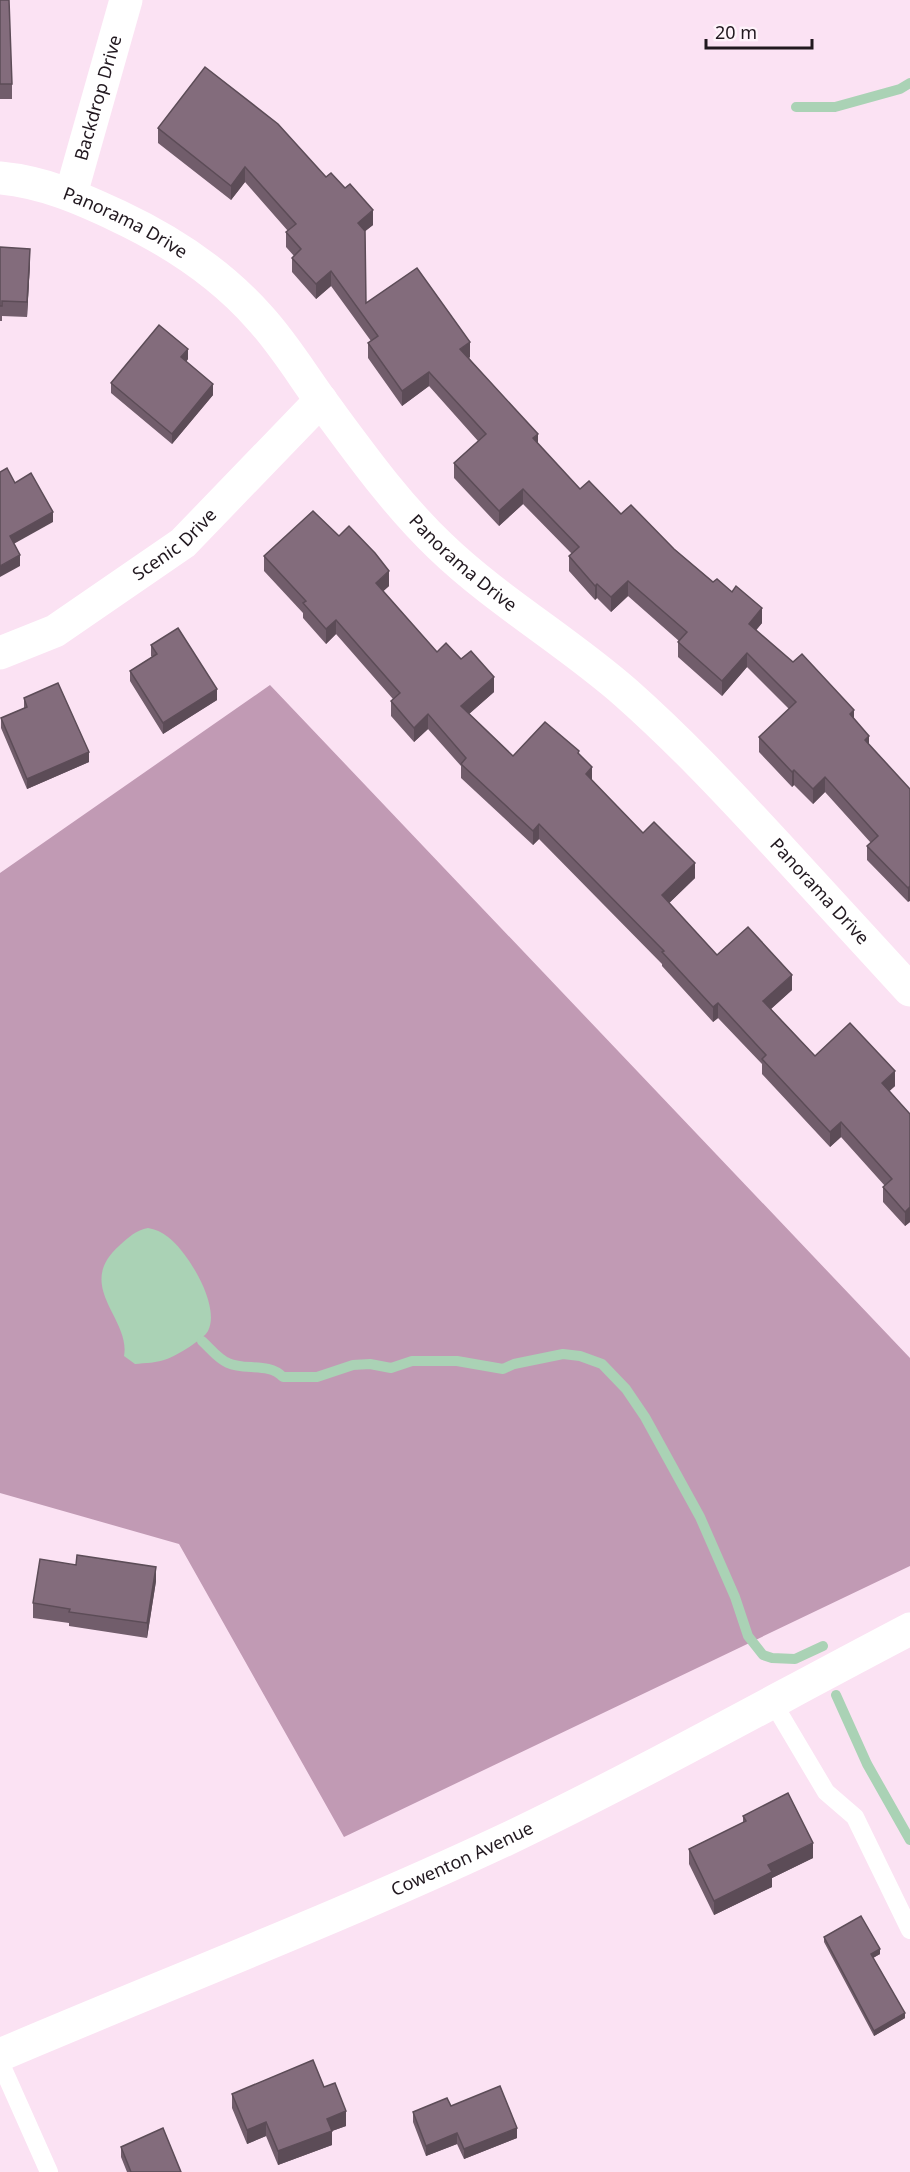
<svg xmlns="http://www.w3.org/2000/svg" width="910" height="2172" font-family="'Noto Sans',sans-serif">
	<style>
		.forest { fill: #c19ab4 }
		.water { fill: #aad2b5 }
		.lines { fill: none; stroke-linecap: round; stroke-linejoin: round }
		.stream { stroke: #aad2b5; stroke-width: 10 }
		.service { stroke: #fff; stroke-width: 18 }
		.minor { stroke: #fff; stroke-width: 33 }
		.tertiary { stroke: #fff; stroke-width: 33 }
		.wall { fill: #715d6b }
		.shaded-wall { fill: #5c4c57 }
		.building { fill: #836c7c; stroke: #5c4c57; stroke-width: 1.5 }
		.labels { text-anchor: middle; stroke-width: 4.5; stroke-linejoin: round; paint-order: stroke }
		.street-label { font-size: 18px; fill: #21181f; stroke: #fff4fb }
	</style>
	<rect width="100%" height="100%" fill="#fbe2f3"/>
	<path class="forest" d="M 270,685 L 910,1358 L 910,1566 L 344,1837 L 179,1544 L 0,1493 L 0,873 Z"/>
	<path class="water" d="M 148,1228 C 155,1229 162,1232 168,1237 C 188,1252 221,1306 208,1331 C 204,1339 176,1356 167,1359 C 157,1363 145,1363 135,1364 L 124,1356 C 131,1318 73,1286 120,1245 C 129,1237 136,1230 148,1228 Z"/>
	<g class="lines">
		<g class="stream">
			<path d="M 796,107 L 835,107 L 900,89 L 910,83"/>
			<path d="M 202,1341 C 210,1348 218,1359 228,1363 C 245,1371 268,1362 283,1377 L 317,1377 L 353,1365 L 370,1364 L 391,1368 L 412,1361 L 457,1361 L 503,1369 L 514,1364 L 563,1354 L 580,1356 L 602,1364 L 626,1389 L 645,1417 L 700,1517 L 735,1597 L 748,1636 L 763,1655 L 772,1658 L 795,1659 L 823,1646"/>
			<path d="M 836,1695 L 867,1764 L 910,1840"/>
		</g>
		<g class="service">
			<path d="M 772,1701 L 826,1792 L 855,1817 L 910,1930"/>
			<path d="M 0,2062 L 49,2172"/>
		</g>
		<g class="minor">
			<path id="s1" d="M 0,178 C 43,182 80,198 118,216 C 169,240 221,274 259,317 C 283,343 301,373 322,402 C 359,452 395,503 440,546 C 497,601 567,641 626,693 C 679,740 727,791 775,843 C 820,892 865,941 910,990"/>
			<path id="s2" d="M 71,194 L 126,0"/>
			<path id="s3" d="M 0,653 L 55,631 L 183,543 L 321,400"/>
		</g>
		<path class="tertiary" id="s4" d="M 0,2055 C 169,1983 341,1917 507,1839 C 643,1774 776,1699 910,1629"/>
	</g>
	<g class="wall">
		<path d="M 0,0 L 12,84 L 12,99 L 0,99 Z"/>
		<path d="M 158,128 L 326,177 L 373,225 L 365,231 L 366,303 L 470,357 L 469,358 L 538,444 L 580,489 L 621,514 L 674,549 L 762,623 L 756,630 L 854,719 L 869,745 L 909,790 L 908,902 L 867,860 L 867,846 L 871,843 L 825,792 L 813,804 L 794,785 L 792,787 L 759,752 L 759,737 L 789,709 L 747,667 L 722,696 L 678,657 L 678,642 L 679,641 L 628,596 L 611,612 L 597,598 L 595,600 L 569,571 L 569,556 L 572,554 L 523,504 L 499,526 L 454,478 L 454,463 L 478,441 L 429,386 L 402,406 L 368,358 L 368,343 L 371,341 L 331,286 L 316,299 L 292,272 L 292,258 L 294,256 L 286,247 L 286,232 L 288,231 L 245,182 L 231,200 L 158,143 Z"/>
		<path d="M 0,247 L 30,263 L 27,317 L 2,316 L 2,321 L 0,321 Z"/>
		<path d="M 188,359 L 186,362 L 213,395 L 172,444 L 111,393 L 111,383 Z"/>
		<path d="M 339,536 L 389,586 L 383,591 L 437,652 L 461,659 L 494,692 L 469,714 L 513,756 L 579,755 L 592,781 L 643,833 L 695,878 L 669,903 L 717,955 L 792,990 L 771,1009 L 815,1056 L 895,1086 L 889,1091 L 910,1114 L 910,1222 L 905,1226 L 883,1202 L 883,1187 L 885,1186 L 841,1137 L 830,1147 L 762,1074 L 762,1064 L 718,1018 L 713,1022 L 662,966 L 662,964 L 539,839 L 533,845 L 461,778 L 461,766 L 428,729 L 414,742 L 391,716 L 391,701 L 393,699 L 336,634 L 326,644 L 303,618 L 303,613 L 264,571 L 264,556 Z"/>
		<path d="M 151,645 L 217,700 L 163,734 L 130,681 L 130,671 L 152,657 L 151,656 Z"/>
		<path d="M 24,698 L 89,762 L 27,789 L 1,728 L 1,718 L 24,708 Z"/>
		<path d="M 76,1565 L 156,1581 L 147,1638 L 69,1626 L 69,1623 L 33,1618 L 33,1603 Z"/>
		<path d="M 743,1816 L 813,1858 L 772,1878 L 772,1887 L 714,1915 L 689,1864 L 689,1849 L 743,1823 Z"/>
		<path d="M 824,1937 L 880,1954 L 873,1958 L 905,2018 L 874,2036 L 824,1942 Z"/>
		<path d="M 324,2087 L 346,2126 L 332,2131 L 332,2145 L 278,2165 L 266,2136 L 247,2144 L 232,2108 L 232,2094 Z"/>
		<path d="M 451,2106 L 517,2138 L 464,2159 L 457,2144 L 426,2156 L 413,2122 L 413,2112 Z"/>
		<path d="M 121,2147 L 181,2172 L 127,2172 L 121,2157 Z"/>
	</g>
	<g class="shaded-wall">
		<path d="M 245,167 L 245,182 L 231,200 L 231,186 Z"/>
		<path d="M 373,210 L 373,225 L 358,237 L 358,223 Z"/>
		<path d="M 30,249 L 30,263 L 27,317 L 27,302 Z"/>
		<path d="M 331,271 L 331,286 L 316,299 L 316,284 Z"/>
		<path d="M 470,342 L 470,357 L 460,364 L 460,349 Z"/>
		<path d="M 188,349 L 188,359 L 181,368 L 181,357 Z"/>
		<path d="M 429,372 L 429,386 L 402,406 L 402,391 Z"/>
		<path d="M 213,384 L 213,395 L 172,444 L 172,434 Z"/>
		<path d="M 538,434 L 538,448 L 533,438 Z"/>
		<path d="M 523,489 L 523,504 L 499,526 L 499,511 Z"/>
		<path d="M 53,512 L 53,522 L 10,546 L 10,536 Z"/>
		<path d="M 20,555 L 20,566 L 0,577 L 0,566 Z"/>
		<path d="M 389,571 L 389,586 L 376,598 L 376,583 Z"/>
		<path d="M 628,581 L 628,596 L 611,612 L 611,597 Z"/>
		<path d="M 597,584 L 597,598 L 595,600 L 595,586 Z"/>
		<path d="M 762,608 L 762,623 L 749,639 L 749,624 Z"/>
		<path d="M 336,620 L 336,634 L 326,644 L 326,629 Z"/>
		<path d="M 747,653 L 747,667 L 722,696 L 722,681 Z"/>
		<path d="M 494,677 L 494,692 L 461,721 L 461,706 Z"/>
		<path d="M 217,689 L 217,700 L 163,734 L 163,723 Z"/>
		<path d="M 854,710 L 854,725 L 850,714 Z"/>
		<path d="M 428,714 L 428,729 L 414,742 L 414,728 Z"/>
		<path d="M 869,736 L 869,750 L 865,740 Z"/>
		<path d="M 89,752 L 89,762 L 27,789 L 27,779 Z"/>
		<path d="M 592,767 L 592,782 L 586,774 Z"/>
		<path d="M 794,770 L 794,785 L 792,787 L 792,772 Z"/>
		<path d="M 825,777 L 825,792 L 813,804 L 813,789 Z"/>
		<path d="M 539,824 L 539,839 L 533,845 L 533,831 Z"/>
		<path d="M 695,863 L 695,878 L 662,910 L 662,895 Z"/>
		<path d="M 910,886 L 910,901 L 908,902 L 908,888 Z"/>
		<path d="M 792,975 L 792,990 L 763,1016 L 763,1001 Z"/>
		<path d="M 718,1003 L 718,1018 L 713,1022 L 713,1007 Z"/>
		<path d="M 895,1071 L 895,1086 L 882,1098 L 882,1083 Z"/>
		<path d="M 841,1122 L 841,1137 L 830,1147 L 830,1132 Z"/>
		<path d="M 910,1207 L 910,1222 L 905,1226 L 905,1212 Z"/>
		<path d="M 156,1567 L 156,1581 L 147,1638 L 147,1623 Z"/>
		<path d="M 813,1843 L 813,1858 L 772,1878 L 772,1887 L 714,1915 L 714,1901 L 768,1865 Z"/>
		<path d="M 880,1949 L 880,1954 L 871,1959 L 871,1954 Z"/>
		<path d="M 905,2013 L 905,2018 L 874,2036 L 874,2031 Z"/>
		<path d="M 346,2111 L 346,2126 L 332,2131 L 332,2145 L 278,2165 L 278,2151 L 327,2119 Z"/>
		<path d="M 266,2122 L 266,2136 L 247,2144 L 247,2130 Z"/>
		<path d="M 517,2128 L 517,2138 L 464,2159 L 464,2149 Z"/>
		<path d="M 457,2133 L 457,2144 L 426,2156 L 426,2146 Z"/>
	</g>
	<g class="building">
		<path d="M 0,0 L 9,0 L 12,84 L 0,84 Z"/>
		<path d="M 205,67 L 278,124 L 326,177 L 331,173 L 345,188 L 350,184 L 373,210 L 358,223 L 365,231 L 366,303 L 417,268 L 470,342 L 460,349 L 538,434 L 533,438 L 580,489 L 589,481 L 621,514 L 631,505 L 674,549 L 713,582 L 717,579 L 732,592 L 736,586 L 762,608 L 749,624 L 793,662 L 802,654 L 854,710 L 850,714 L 869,736 L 865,740 L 910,789 L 910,886 L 908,888 L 867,846 L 878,836 L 825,777 L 813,789 L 794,770 L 792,772 L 759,737 L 796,702 L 747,653 L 722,681 L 678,642 L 687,632 L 628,581 L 611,597 L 597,584 L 595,586 L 569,556 L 579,547 L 523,489 L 499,511 L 454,463 L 486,434 L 429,372 L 402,391 L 368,343 L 378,336 L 331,271 L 316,284 L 292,258 L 301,249 L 286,232 L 296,224 L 245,167 L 231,186 L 158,128 Z"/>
		<path d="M 0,247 L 30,249 L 27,302 L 2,301 L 2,306 L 0,306 Z"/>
		<path d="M 159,325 L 188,349 L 181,357 L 213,384 L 172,434 L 111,383 Z"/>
		<path d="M 7,468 L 15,483 L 31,473 L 53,512 L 10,536 L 20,555 L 0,566 L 0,472 Z"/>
		<path d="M 313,511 L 339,536 L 349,526 L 375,553 L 389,571 L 376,583 L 437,652 L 446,643 L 461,659 L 471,651 L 494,677 L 461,706 L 513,756 L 545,722 L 579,751 L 578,753 L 592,767 L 586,774 L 643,833 L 654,822 L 695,863 L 662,895 L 717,955 L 748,927 L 792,975 L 763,1001 L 815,1056 L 850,1023 L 895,1071 L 882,1083 L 910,1114 L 910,1207 L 905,1212 L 883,1187 L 892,1179 L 841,1122 L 830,1132 L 762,1059 L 766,1055 L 718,1003 L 713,1007 L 662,952 L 664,951 L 539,824 L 533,831 L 461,764 L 466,758 L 428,714 L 414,728 L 391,701 L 400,693 L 336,620 L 326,629 L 303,603 L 306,601 L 264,556 Z"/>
		<path d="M 178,628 L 217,689 L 163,723 L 130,671 L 157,654 L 151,645 Z"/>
		<path d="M 58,683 L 89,752 L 27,779 L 1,718 L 27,707 L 24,698 Z"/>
		<path d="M 77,1555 L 156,1567 L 147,1623 L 69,1612 L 70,1609 L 33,1603 L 40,1559 L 76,1565 Z"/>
		<path d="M 788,1793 L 813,1843 L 768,1865 L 772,1872 L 714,1901 L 689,1849 L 746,1821 L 743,1816 Z"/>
		<path d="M 861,1916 L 880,1949 L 871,1954 L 905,2013 L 874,2031 L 824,1937 Z"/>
		<path d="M 313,2060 L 324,2087 L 335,2083 L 346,2111 L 327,2119 L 332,2131 L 278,2151 L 266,2122 L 247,2130 L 232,2094 Z"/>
		<path d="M 500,2086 L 517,2128 L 464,2149 L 457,2133 L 426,2146 L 413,2112 L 447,2098 L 451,2106 Z"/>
		<path d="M 163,2128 L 181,2172 L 131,2172 L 121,2147 Z"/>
	</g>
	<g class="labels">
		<g class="street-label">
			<text dy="6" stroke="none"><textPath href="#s2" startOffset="100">Backdrop Drive</textPath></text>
			<text dy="6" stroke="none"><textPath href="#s1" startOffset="134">Panorama Drive</textPath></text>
			<text dy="6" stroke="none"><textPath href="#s3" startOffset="207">Scenic Drive</textPath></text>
			<text dy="6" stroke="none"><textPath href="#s1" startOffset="620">Panorama Drive</textPath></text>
			<text dy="6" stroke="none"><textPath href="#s1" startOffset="1106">Panorama Drive</textPath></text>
			<text dy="6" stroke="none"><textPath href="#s4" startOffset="502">Cowenton Avenue</textPath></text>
		</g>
	</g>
	<path d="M706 39v9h106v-9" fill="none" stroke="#21181f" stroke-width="3"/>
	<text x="715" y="39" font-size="18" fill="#21181f" stroke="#fff4fb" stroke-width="4.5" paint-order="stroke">20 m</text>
</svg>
